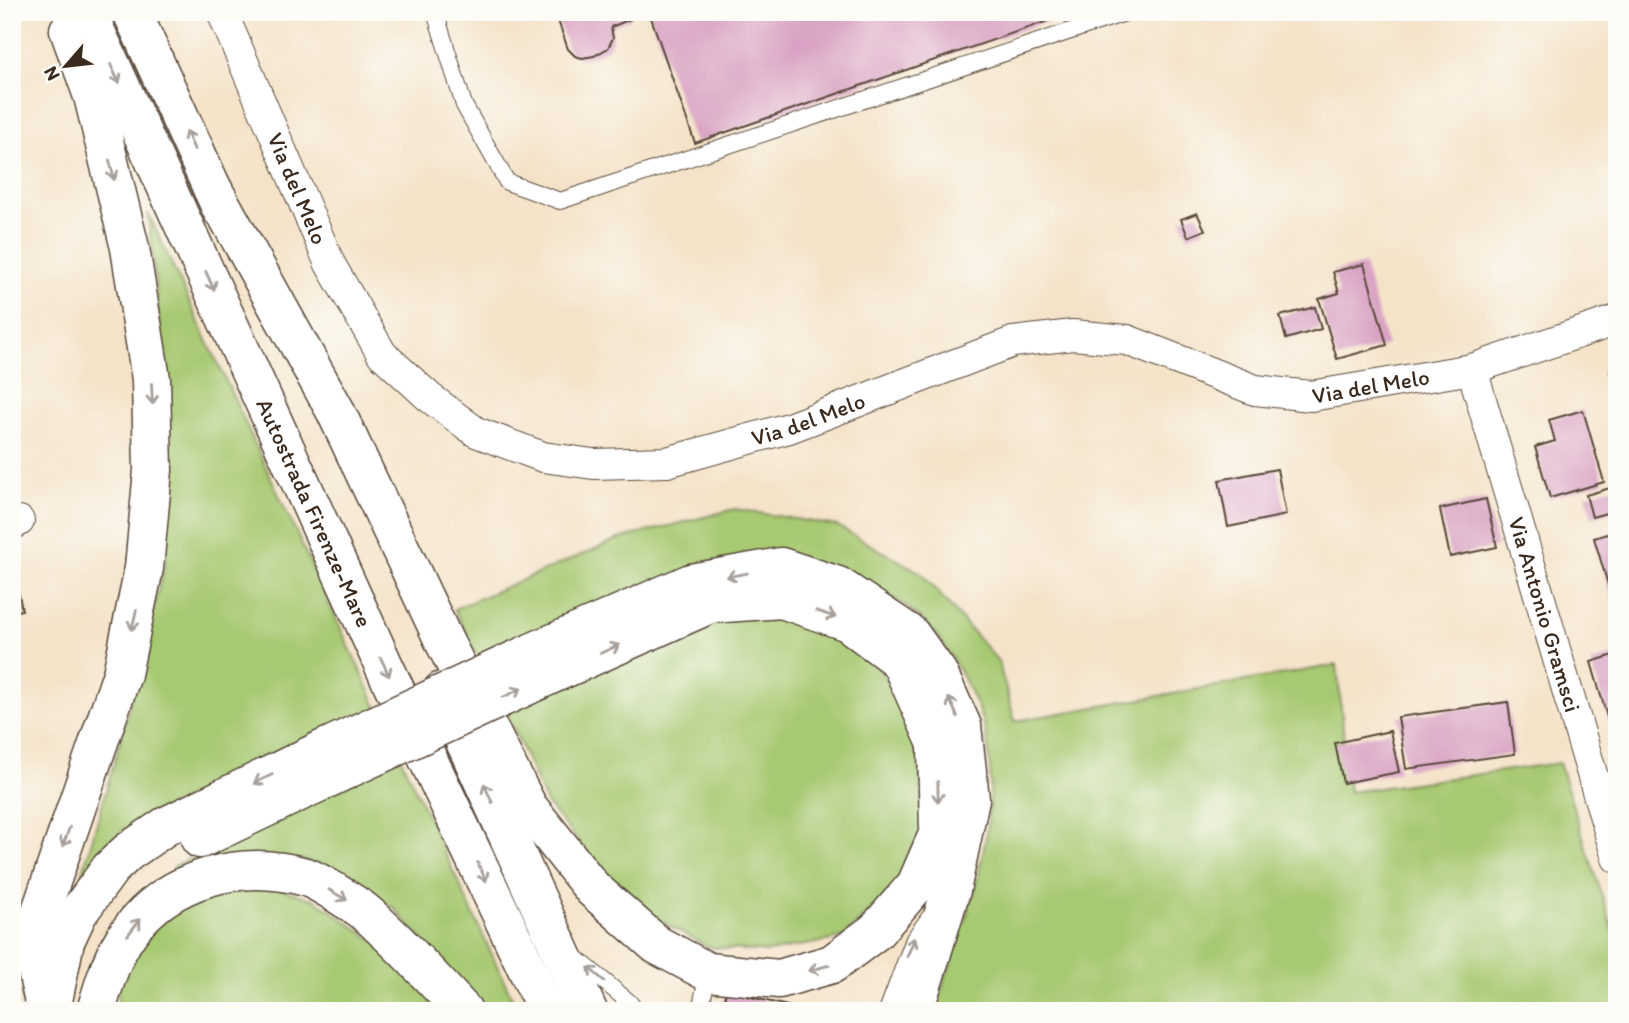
<svg xmlns="http://www.w3.org/2000/svg" width="1629" height="1023" font-family="Itim,sans-serif">
	<style>
		.green { fill: #a7c972; stroke: #717a48; stroke-width: 2 }
		.building { fill: #d9a1c3 }
		.lines { fill: none; stroke-linecap: round; stroke-linejoin: round }
		.service-casing { stroke: #574638; stroke-width: 18 }
		.minor-casing { stroke: #574638; stroke-width: 32 }
		.motorway-casing { stroke: #574638; stroke-width: 41 }
		.service { stroke: #fff; stroke-width: 16 }
		.minor { stroke: #fff; stroke-width: 30 }
		.motorway { stroke: #fff; stroke-width: 38 }
		.motorway-bridge-casing { stroke: #574638; stroke-width: 41; stroke-linecap: butt }
		.motorway-bridge { stroke: #fff; stroke-width: 38 }
		.oneway { stroke: #a79f9a }
		.labels { text-anchor: middle; stroke-width: 5; stroke-linejoin: round; paint-order: stroke }
		.street-label { font-size: 23px; fill: #3b2a1e; stroke: #fdfcf7 }
	</style>
	<rect width="100%" height="100%" fill="#fdfcf7"/>
	<filter id="ink" filterUnits="userSpaceOnUse"><feTurbulence type="fractalNoise" baseFrequency=".0143" numOctaves="2"/><feDisplacementMap in="SourceGraphic" scale="14" xChannelSelector="R" yChannelSelector="G"/><feConvolveMatrix kernelMatrix="1 2 1 2 8 2 1 2 1" color-interpolation-filters="sRGB"/></filter>
	<filter id="wash" filterUnits="userSpaceOnUse"><feTurbulence type="fractalNoise" baseFrequency=".00686" numOctaves="4" result="noise"/><feDisplacementMap in="SourceGraphic" scale="28" xChannelSelector="R" yChannelSelector="G"/><feGaussianBlur stdDeviation="1.57" result="paint"/><feColorMatrix in="noise" values="0 0 0 0 0 0 0 0 0 0 0 0 0 0 0 0 0 1.4 0 .05"/><feComposite in="paint" operator="in"/></filter>
	<g filter="url(#wash)">
		<rect width="100%" height="100%" fill="#f4e3c9"/>
		<g class="green">
			<path d="M 148,213 L 518,1011 L 485,1011 L 393,907 L 305,860 L 177,875 L 174,866 L 356,781 L 328,728 L 123,830 L 82,875 L 120,742 L 166,560 L 164,366 Z"/>
			<path d="M 735,509 L 837,526 L 921,573 L 998,661 L 1015,721 L 1337,665 L 1349,792 L 1559,763 L 1617,942 L 1617,1011 L 934,1011 C 964,924 1004,828 986,735 C 982,714 972,695 962,676 C 953,659 943,641 929,627 C 903,598 864,583 829,566 L 706,620 L 749,615 L 810,624 L 871,657 L 899,697 L 917,748 L 925,822 L 894,888 L 842,938 L 769,952 L 708,947 L 651,916 L 603,871 L 546,803 L 508,716 L 454,609 L 619,539 Z"/>
			<path d="M 261,883 L 316,900 L 401,960 L 443,1011 L 119,1011 L 117,983 L 141,935 L 189,902 Z"/>
		</g>
		<g id="blocks">
			<g class="building">
				<path d="M 555,12 L 629,12 L 631,19 L 611,27 L 613,38 L 608,48 L 594,56 L 582,58 L 575,56 L 568,49 Z"/>
				<path d="M 649,12 L 1071,12 L 1071,13 L 695,143 Z"/>
				<path d="M 1197,213 L 1205,230 L 1188,237 L 1181,219 Z"/>
				<path d="M 1364,264 L 1387,345 L 1337,359 L 1319,299 L 1339,293 L 1333,272 Z"/>
				<path d="M 1315,307 L 1321,329 L 1286,339 L 1280,316 Z"/>
				<path d="M 1617,368 L 1617,393 L 1616,393 L 1610,371 Z"/>
				<path d="M 1583,410 L 1604,482 L 1550,498 L 1535,447 L 1555,441 L 1549,420 Z"/>
				<path d="M 1277,469 L 1286,515 L 1228,527 L 1219,480 Z"/>
				<path d="M 1617,486 L 1617,510 L 1592,517 L 1586,495 Z"/>
				<path d="M 1486,499 L 1497,547 L 1450,557 L 1440,509 Z"/>
				<path d="M 1617,531 L 1617,610 L 1616,611 L 1594,538 Z"/>
				<path d="M 12,559 L 22,610 L 12,612 Z"/>
				<path d="M 1617,654 L 1617,747 L 1616,747 L 1591,662 Z"/>
				<path d="M 1508,702 L 1515,754 L 1406,769 L 1398,717 Z"/>
				<path d="M 1390,731 L 1399,772 L 1343,783 L 1335,743 Z"/>
				<path d="M 726,991 L 804,1010 L 803,1011 L 722,1011 Z"/>
			</g>
		</g>
	</g>
	<g filter="url(#ink)">
		<use href="#blocks" fill-opacity="0" stroke="#574638" stroke-width="2"/>
		<g class="lines">
			<g class="service-casing">
				<g id="service">
					<path d="M 435,12 L 464,105 L 507,182 L 560,201 L 1128,12"/>
					<path d="M 575,957 L 629,1002 L 636,1011"/>
					<path d="M 700,1011 L 708,972"/>
					<path d="M 887,1011 L 914,939 L 929,918"/>
				</g>
			</g>
			<g class="minor-casing">
				<g id="minor">
					<path id="s1" d="M 222,12 L 330,264 L 382,354 L 429,397 L 476,432 L 543,457 L 593,464 L 667,462 L 789,428 L 1013,342 L 1073,335 L 1127,340 L 1255,390 L 1311,396 L 1472,369 L 1617,320"/>
					<path id="s2" d="M 1472,369 L 1617,858"/>
					<path d="M 12,525 L 19,521"/>
				</g>
			</g>
			<g class="motorway-casing">
				<g id="motorway">
					<path id="s3" d="M 87,12 L 384,666 L 547,1011"/>
					<path d="M 132,12 L 222,210"/>
					<path d="M 212,188 L 335,410 L 445,643 L 528,807 L 593,889 L 657,945 L 708,972 L 779,979 L 832,964 L 876,931 L 916,885 L 939,832 L 937,744 L 900,661 L 848,622 L 782,599 L 710,604 L 548,676"/>
					<path d="M 533,652 L 691,583 L 781,567 L 838,586 L 910,634 L 938,673 L 962,726 L 970,799 L 951,890 L 914,1011"/>
					<path d="M 442,691 L 588,1011"/>
					<path d="M 200,839 L 339,773"/>
					<path d="M 53,1001 L 65,941 L 78,913 L 110,869 L 128,852 L 166,826 L 324,749"/>
					<path d="M 46,1011 L 35,962 L 40,914 L 122,674 L 144,568 L 153,470 L 151,379 L 130,248 L 93,96 L 69,30"/>
					<path d="M 96,1011 C 104,984 112,955 129,932 C 169,877 241,859 306,877 C 321,882 347,900 361,909 C 371,916 380,926 389,934 C 415,959 439,985 463,1011"/>
				</g>
			</g>
			<use href="#service" class="service"/>
			<use href="#minor" class="minor"/>
			<use href="#motorway" class="motorway"/>
			<g class="motorway-bridge-casing">
				<g id="motorway-bridge">
					<path d="M 324,749 L 533,652"/>
					<path d="M 339,773 L 548,676"/>
				</g>
			</g>
			<use href="#motorway-bridge" class="motorway-bridge"/>
		</g>
		<defs><path id="oneway-shaft" d="M-6 0H5M1.5-3L5.5 0L1.5 3" fill="none" stroke-width="1.6" stroke-linecap="round" stroke-linejoin="round" transform="scale(1.75)"/></defs>
		<g class="oneway">
			<use href="#oneway-shaft" transform="translate(115 74) rotate(65)"/>
			<use href="#oneway-shaft" transform="translate(190 140) rotate(-114)"/>
			<use href="#oneway-shaft" transform="translate(112 170) rotate(76)"/>
			<use href="#oneway-shaft" transform="translate(210 281) rotate(66)"/>
			<use href="#oneway-shaft" transform="translate(152 394) rotate(87)"/>
			<use href="#oneway-shaft" transform="translate(737 575) rotate(170)"/>
			<use href="#oneway-shaft" transform="translate(826 614) rotate(19)"/>
			<use href="#oneway-shaft" transform="translate(134 620) rotate(103)"/>
			<use href="#oneway-shaft" transform="translate(610 649) rotate(-24)"/>
			<use href="#oneway-shaft" transform="translate(385 667) rotate(65)"/>
			<use href="#oneway-shaft" transform="translate(512 693) rotate(-25)"/>
			<use href="#oneway-shaft" transform="translate(953 707) rotate(-115)"/>
			<use href="#oneway-shaft" transform="translate(263 779) rotate(154)"/>
			<use href="#oneway-shaft" transform="translate(938 792) rotate(89)"/>
			<use href="#oneway-shaft" transform="translate(488 793) rotate(-114)"/>
			<use href="#oneway-shaft" transform="translate(66 837) rotate(110)"/>
			<use href="#oneway-shaft" transform="translate(482 872) rotate(65)"/>
			<use href="#oneway-shaft" transform="translate(338 895) rotate(30)"/>
			<use href="#oneway-shaft" transform="translate(134 927) rotate(-52)"/>
			<use href="#oneway-shaft" transform="translate(911 947) rotate(-67)"/>
			<use href="#oneway-shaft" transform="translate(819 968) rotate(164)"/>
			<use href="#oneway-shaft" transform="translate(596 974) rotate(-140)"/>
		</g>
	</g>
	<g class="labels">
		<g class="street-label">
			<text dy="8" stroke="none"><textPath href="#s1" startOffset="192">Via del Melo</textPath></text>
			<text dy="8" stroke="none"><textPath href="#s1" startOffset="1432">Via del Melo</textPath></text>
			<text dy="8" stroke="none"><textPath href="#s1" startOffset="844">Via del Melo</textPath></text>
			<text dy="8" stroke="none"><textPath href="#s3" startOffset="550">Autostrada Firenze-Mare</textPath></text>
			<text dy="8" stroke="none"><textPath href="#s2" startOffset="256">Via Antonio Gramsci</textPath></text>
		</g>
	</g>
	<rect width="1629" height="1023" fill="none" stroke="#fdfcf7" stroke-width="42"/>
	<g transform="translate(66 66) rotate(242)" stroke="#fdfcf7" stroke-width="5" paint-order="stroke">
	<path d="M0-5L12 26L0 18L-12 26Z" fill="#3b2a1e"/>
	<text y="-10" font-size="19" font-weight="bold" text-anchor="middle" fill="#3b2a1e">N</text>
	</g>
</svg>
